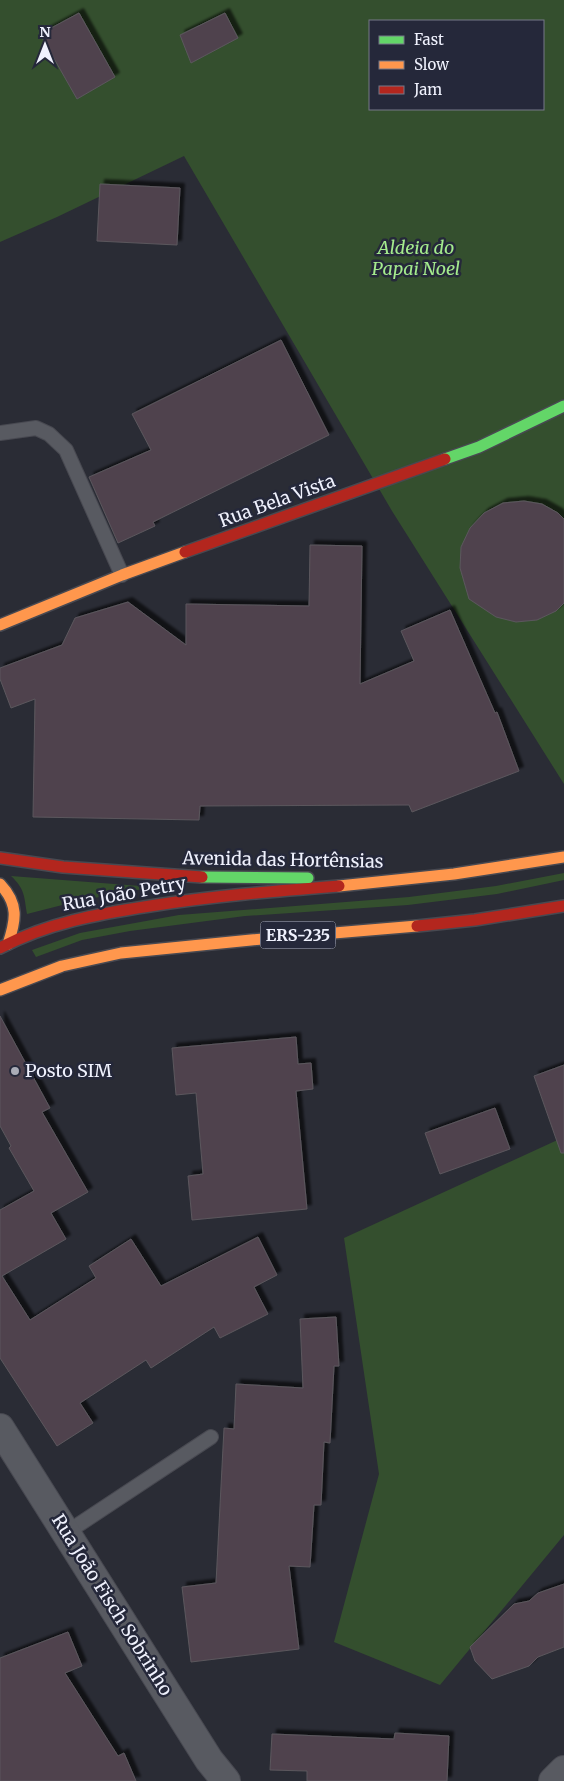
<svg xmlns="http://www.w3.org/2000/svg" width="564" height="1781" font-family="Merriweather,serif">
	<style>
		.green { fill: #344f2e; fill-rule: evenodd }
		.building { fill: #50434e; stroke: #5b575d; filter: url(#shadow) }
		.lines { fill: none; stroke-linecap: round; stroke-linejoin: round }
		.lane-casing { stroke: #484951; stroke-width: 16 }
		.street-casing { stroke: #484951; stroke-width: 30 }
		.fast-casing { stroke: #484951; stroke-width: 14 }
		.slow-casing { stroke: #484951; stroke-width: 14 }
		.jam-casing { stroke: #484951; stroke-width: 14 }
		.lane { stroke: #585a61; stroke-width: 14 }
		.street { stroke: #585a61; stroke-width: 28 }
		.fast { stroke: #63d668; stroke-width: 11 }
		.slow { stroke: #ff974d; stroke-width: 11 }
		.jam { stroke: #b3261e; stroke-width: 11 }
		.poi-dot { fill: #aaacb7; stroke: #25283a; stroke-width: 2 }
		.labels { text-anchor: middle; stroke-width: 5; stroke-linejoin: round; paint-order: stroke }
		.shield { fill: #25283a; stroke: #b2b5c2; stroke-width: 1 }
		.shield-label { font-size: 16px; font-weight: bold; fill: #eff1fd }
		.park-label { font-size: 18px; font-style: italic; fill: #a4eb8d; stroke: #25283a }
		.street-label { font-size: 18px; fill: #eff1fd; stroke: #25283a }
		.poi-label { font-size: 18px; fill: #eff1fd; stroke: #25283a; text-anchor: start }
	</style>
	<defs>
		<filter id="shadow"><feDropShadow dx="4.5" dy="-4.5" stdDeviation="1" flood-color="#0009"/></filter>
	</defs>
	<rect width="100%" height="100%" fill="#2a2c35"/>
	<g class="green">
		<path d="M 0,0 L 564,0 L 564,784 L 392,511 L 184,156 L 57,217 L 0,242 ZM 370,21 L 543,21 L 543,109 L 370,109 Z"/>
		<path d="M 564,873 L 564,880 L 497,894 L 408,905 L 245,916 L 130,931 L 82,940 L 36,957 L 32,950 L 80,933 L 179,915 L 409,897 L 496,886 Z"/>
		<path d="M 11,876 L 153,887 L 78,901 L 27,914 C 24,896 25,889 11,876 Z"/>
		<path d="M 564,1137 L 564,1535 L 440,1685 L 334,1642 L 379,1474 L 344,1238 Z"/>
	</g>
	<g class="building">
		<path d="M 79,13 L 115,77 L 77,99 L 40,34 Z"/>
		<path d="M 225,13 L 238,38 L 191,63 L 180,35 Z"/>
		<path d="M 100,184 L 180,188 L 177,245 L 97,241 Z"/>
		<path d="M 281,340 L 329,435 L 153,522 L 155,526 L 118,543 L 89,477 L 151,450 L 132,414 Z"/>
		<path d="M 524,501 L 542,504 L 558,513 L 564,519 L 564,603 L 556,611 L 537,620 L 516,622 L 496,617 L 469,599 L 460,568 L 461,547 L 470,528 L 484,513 L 503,503 Z"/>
		<path d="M 310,545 L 362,546 L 360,684 L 414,661 L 401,631 L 450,610 L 495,713 L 497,712 L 519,771 L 412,812 L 409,805 L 200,806 L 199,820 L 33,817 L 35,699 L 11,708 L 0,679 L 0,668 L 62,645 L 75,618 L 128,602 L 186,645 L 186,604 L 309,606 Z"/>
		<path d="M 0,1016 L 50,1108 L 42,1112 L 88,1192 L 51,1213 L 66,1239 L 2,1276 L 30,1320 L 96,1278 L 89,1266 L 131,1239 L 161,1286 L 258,1237 L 277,1275 L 254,1287 L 268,1314 L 220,1338 L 214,1327 L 151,1368 L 146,1360 L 80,1403 L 93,1423 L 57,1446 L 0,1358 L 0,1210 L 34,1191 L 9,1148 L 11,1146 L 0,1126 Z"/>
		<path d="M 296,1037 L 298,1064 L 311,1063 L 313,1089 L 296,1091 L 307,1209 L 192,1220 L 188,1176 L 203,1174 L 196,1093 L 176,1095 L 172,1048 Z"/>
		<path d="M 564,1065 L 564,1153 L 561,1153 L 534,1076 Z"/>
		<path d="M 495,1108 L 510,1149 L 440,1174 L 425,1133 Z"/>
		<path d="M 336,1317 L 339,1366 L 334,1366 L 330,1443 L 324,1442 L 321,1505 L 314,1505 L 310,1567 L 289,1566 L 299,1649 L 191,1662 L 182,1587 L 216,1583 L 224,1428 L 234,1429 L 236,1384 L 303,1388 L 300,1319 Z"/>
		<path d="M 564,1584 L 564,1647 L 538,1657 L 529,1666 L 492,1679 L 475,1661 L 470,1647 L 514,1604 L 529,1601 L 538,1593 Z"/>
		<path d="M 68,1632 L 82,1666 L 65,1673 L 118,1756 L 124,1753 L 136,1781 L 0,1781 L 0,1658 Z"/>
		<path d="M 395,1733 L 449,1736 L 447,1781 L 307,1781 L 307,1771 L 270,1770 L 272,1734 L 394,1739 Z"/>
	</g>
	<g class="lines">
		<g class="lane-casing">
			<g id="lane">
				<path d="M 0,433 L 36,428 L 49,434 L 66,450 L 122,575"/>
				<path d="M 66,1533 L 211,1437"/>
			</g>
		</g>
		<g class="street-casing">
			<g id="street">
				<path d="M 0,1428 L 209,1760 L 226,1781"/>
				<path d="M 553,1781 L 564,1770"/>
			</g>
		</g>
		<g class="fast-casing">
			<g id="fast">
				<path d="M 445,459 L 479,447 L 564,406"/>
				<path d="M 202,877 L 308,878"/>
			</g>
		</g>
		<g class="slow-casing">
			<g id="slow">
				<path d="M 0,625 L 122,575 L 185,552"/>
				<path d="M 0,884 C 19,904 16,920 8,944"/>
				<path d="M 339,886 L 454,874 L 564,857"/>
				<path d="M 0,990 L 62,966 L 121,953 L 251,940 L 417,926"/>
			</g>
		</g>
		<g class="jam-casing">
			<g id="jam">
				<path d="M 185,552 L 445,459"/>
				<path d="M 0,858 L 63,867 L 202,877"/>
				<path d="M 417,926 L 475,920 L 564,906"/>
				<path d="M 0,948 C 47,923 98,914 150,906 C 212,896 276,891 339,886"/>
			</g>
		</g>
		<use href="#lane" class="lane"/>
		<use href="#street" class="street"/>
		<use href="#fast" class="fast"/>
		<use href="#slow" class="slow"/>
		<use href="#jam" class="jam"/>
	</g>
	<circle class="poi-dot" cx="15" cy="1071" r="5"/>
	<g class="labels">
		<rect class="shield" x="260.5" y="921.5" width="75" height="27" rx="4"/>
		<g class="shield-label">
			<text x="298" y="941">ERS-235</text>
		</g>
		<g class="park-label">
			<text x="416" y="254">Aldeia do<tspan x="416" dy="21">Papai Noel</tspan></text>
		</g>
		<g class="street-label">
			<text transform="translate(277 501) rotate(-20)" y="6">Rua Bela Vista</text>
			<text transform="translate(283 860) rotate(1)" y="6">Avenida das Hortênsias</text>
			<text transform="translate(124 894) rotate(-10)" y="6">Rua João Petry</text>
			<text transform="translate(112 1605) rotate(58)" y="6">Rua João Fisch Sobrinho</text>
		</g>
		<g class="poi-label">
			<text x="25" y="1077">Posto SIM</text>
		</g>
	</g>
	<rect x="369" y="20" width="175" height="90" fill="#25283a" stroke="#767888"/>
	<rect x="379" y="36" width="25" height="8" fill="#63d668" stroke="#767888"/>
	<text x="414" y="45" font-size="15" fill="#eff1fd">Fast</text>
	<rect x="379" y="61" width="25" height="8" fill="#ff974d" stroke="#767888"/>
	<text x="414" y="70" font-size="15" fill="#eff1fd">Slow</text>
	<rect x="379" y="86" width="25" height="8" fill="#b3261e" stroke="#767888"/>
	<text x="414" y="95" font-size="15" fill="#eff1fd">Jam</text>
	<g transform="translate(45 45)" stroke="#25283a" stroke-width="4" paint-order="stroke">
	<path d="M0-4L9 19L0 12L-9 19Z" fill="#eff1fd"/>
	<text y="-8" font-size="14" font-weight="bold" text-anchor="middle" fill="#eff1fd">N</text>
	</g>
</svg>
